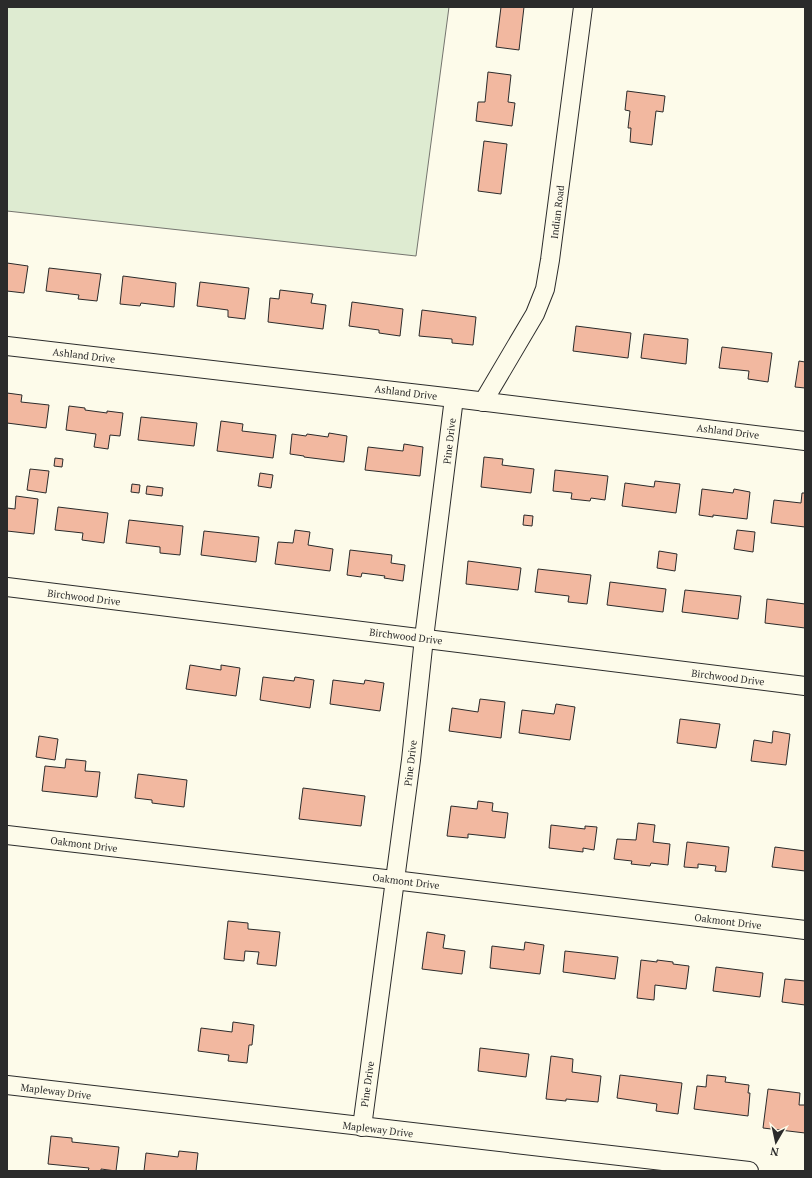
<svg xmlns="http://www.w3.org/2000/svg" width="812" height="1178" font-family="'PT Serif',serif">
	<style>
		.green { fill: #deebd1; stroke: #74746e }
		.building { fill: #f2b8a0; stroke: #2b2b2b }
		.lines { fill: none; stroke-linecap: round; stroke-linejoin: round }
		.minor-casing { stroke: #2b2b2b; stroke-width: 20 }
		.minor { stroke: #fdfbea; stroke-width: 18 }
		.labels { text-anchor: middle; stroke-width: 3; stroke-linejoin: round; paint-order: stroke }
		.street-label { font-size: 10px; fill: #2b2b2b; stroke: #fdfbea }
	</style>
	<rect width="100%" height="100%" fill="#fdfbea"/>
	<path class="green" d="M 7,7 L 449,7 L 416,256 L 7,211 Z"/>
	<g class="building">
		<path d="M 501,7 L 524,7 L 519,50 L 496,47 Z"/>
		<path d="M 488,72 L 511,75 L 508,102 L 515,103 L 512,126 L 476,121 L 478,102 L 485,102 Z"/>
		<path d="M 627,91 L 665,96 L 663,112 L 656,111 L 652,145 L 630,142 L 631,128 L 628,128 L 630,111 L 625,110 Z"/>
		<path d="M 484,141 L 507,144 L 501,194 L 478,191 Z"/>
		<path d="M 7,263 L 28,266 L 24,293 L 7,291 Z"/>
		<path d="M 49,268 L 101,274 L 97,301 L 78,299 L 79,295 L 46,291 Z"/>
		<path d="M 123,276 L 176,283 L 174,307 L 141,303 L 140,306 L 120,304 Z"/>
		<path d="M 200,282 L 249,288 L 245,319 L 228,317 L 228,310 L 197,306 Z"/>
		<path d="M 280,290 L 313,294 L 311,303 L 326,305 L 323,329 L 268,322 L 270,298 L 279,299 Z"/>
		<path d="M 352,302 L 403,309 L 400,336 L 379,333 L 379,330 L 349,326 Z"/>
		<path d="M 422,310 L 476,317 L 473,345 L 452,343 L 452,339 L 419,336 Z"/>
		<path d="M 576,326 L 631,333 L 628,358 L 573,351 Z"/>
		<path d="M 644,334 L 688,339 L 686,364 L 641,358 Z"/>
		<path d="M 722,347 L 772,353 L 768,382 L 748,379 L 749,371 L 719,368 Z"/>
		<path d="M 799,361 L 805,362 L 805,388 L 795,387 Z"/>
		<path d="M 7,393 L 22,395 L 21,402 L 49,405 L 46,428 L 7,423 Z"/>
		<path d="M 69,406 L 85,408 L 85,410 L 107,413 L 107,411 L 123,413 L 120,436 L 110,435 L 108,449 L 94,447 L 96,434 L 66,430 Z"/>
		<path d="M 141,417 L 197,423 L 194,446 L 138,440 Z"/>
		<path d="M 221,421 L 243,424 L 242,431 L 276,435 L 273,458 L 217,451 Z"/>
		<path d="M 329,433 L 347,436 L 344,462 L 304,457 L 304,456 L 290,454 L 292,434 L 306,436 L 307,434 L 328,437 Z"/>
		<path d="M 404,444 L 423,447 L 420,476 L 365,470 L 368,447 L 403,451 Z"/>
		<path d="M 484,457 L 503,459 L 502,465 L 534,469 L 531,493 L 481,487 Z"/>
		<path d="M 55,458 L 63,459 L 62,467 L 54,466 Z"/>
		<path d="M 30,469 L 49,471 L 46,493 L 27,490 Z"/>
		<path d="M 555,470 L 608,476 L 605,500 L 591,498 L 590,501 L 571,499 L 572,493 L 553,491 Z"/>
		<path d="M 260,473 L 273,475 L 271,488 L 258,486 Z"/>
		<path d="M 655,481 L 680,484 L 676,513 L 622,506 L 625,483 L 654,487 Z"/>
		<path d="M 132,484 L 140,485 L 139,493 L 131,492 Z"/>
		<path d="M 147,486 L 163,488 L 162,496 L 146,494 Z"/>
		<path d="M 702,489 L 733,493 L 734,489 L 750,492 L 747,519 L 713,515 L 713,517 L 699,515 Z"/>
		<path d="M 802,493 L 805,493 L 805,527 L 771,523 L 774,500 L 801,503 Z"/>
		<path d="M 16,496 L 38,499 L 34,534 L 7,531 L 7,508 L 15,509 Z"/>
		<path d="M 58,507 L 108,513 L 104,543 L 82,540 L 83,533 L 55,530 Z"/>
		<path d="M 524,515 L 533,516 L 532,526 L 523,525 Z"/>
		<path d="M 129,520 L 183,526 L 180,555 L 160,553 L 160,547 L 126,543 Z"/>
		<path d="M 295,530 L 310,532 L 308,545 L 333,549 L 330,571 L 275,564 L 278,542 L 293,543 Z"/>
		<path d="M 737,530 L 755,532 L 753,552 L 734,549 Z"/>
		<path d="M 204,531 L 259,537 L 256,562 L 201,555 Z"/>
		<path d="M 350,550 L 392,555 L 391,563 L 405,565 L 403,581 L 384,578 L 385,576 L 362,573 L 361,577 L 347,575 Z"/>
		<path d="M 659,551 L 677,554 L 675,571 L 657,568 Z"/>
		<path d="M 468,561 L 521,568 L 518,590 L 466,584 Z"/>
		<path d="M 538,569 L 591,575 L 587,604 L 568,602 L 569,596 L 535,592 Z"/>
		<path d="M 610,582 L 666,589 L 663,612 L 607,605 Z"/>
		<path d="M 685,590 L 741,596 L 738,619 L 682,612 Z"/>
		<path d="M 767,599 L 805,604 L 805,628 L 765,623 Z"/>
		<path d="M 190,665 L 221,670 L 221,665 L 240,668 L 236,696 L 186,689 Z"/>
		<path d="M 263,677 L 294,681 L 295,677 L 314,680 L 310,708 L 260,700 Z"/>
		<path d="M 333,680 L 364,684 L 365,680 L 384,683 L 380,711 L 330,704 Z"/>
		<path d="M 480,699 L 505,702 L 501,738 L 449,731 L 452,708 L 478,712 Z"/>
		<path d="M 556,704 L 575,707 L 570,740 L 519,733 L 522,710 L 554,714 Z"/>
		<path d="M 680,719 L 720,724 L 716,748 L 677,743 Z"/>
		<path d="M 773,731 L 790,734 L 786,765 L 751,761 L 754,740 L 772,743 Z"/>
		<path d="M 39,736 L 58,739 L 55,760 L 36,757 Z"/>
		<path d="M 66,759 L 86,761 L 85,771 L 100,772 L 97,797 L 42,791 L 45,766 L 65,768 Z"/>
		<path d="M 138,774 L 187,780 L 184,807 L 152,803 L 152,800 L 135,798 Z"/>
		<path d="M 303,788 L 365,796 L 361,826 L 299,819 Z"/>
		<path d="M 478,801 L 493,803 L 492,811 L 508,813 L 505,838 L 468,834 L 468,838 L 447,836 L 451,806 L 477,809 Z"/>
		<path d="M 638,823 L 655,825 L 653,842 L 670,844 L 668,865 L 651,863 L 650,866 L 631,864 L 632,861 L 614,859 L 617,839 L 636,840 Z"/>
		<path d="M 551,825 L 585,829 L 585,826 L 597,827 L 594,850 L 583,848 L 583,852 L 549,848 Z"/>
		<path d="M 687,842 L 729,847 L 726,872 L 715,871 L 716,866 L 698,864 L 698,868 L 684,867 Z"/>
		<path d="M 775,847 L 805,851 L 805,871 L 772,867 Z"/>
		<path d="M 228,921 L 248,923 L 248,929 L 280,932 L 276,966 L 257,964 L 259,952 L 245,951 L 244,961 L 224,959 Z"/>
		<path d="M 427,932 L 445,935 L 443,948 L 465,951 L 462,974 L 422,969 Z"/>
		<path d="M 525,942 L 544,945 L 540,974 L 490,968 L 492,946 L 524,950 Z"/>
		<path d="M 565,951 L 618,957 L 615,979 L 563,972 Z"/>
		<path d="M 641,960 L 657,962 L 657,960 L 673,962 L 673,964 L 689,966 L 686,989 L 655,985 L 654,1000 L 637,998 Z"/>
		<path d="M 716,967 L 763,973 L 760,997 L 713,991 Z"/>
		<path d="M 785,979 L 805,981 L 805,1005 L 782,1002 Z"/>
		<path d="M 233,1022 L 254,1025 L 252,1045 L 249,1045 L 247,1063 L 228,1061 L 229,1055 L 198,1051 L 201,1028 L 232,1032 Z"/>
		<path d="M 480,1048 L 529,1054 L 526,1077 L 478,1071 Z"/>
		<path d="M 551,1056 L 573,1059 L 572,1072 L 601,1076 L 598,1102 L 566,1099 L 566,1101 L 546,1099 Z"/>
		<path d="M 620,1075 L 682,1083 L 678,1114 L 656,1111 L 657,1104 L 617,1098 Z"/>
		<path d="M 707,1075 L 726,1077 L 725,1082 L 749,1085 L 748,1093 L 750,1093 L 748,1116 L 694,1109 L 697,1086 L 706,1087 Z"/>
		<path d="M 768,1089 L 800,1093 L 799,1105 L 805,1105 L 805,1133 L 763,1128 Z"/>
		<path d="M 51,1136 L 72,1138 L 72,1142 L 119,1147 L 116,1171 L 101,1169 L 101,1171 L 88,1171 L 89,1168 L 48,1164 Z"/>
		<path d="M 179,1151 L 198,1153 L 196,1171 L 144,1171 L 146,1153 L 178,1157 Z"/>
	</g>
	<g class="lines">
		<g class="minor-casing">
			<g id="minor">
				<path d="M 7,346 L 454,398 L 805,441"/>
				<path d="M 483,402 L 535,314 L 545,289 L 550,260 L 583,7"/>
				<path d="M 7,587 L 805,686"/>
				<path d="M 7,835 L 394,880 L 805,930"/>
				<path d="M 7,1085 L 749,1171"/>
				<path d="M 362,1127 L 411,760 L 424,638 L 454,398"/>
			</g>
		</g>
		<use href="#minor" class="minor"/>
	</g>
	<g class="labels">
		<g class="street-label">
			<text transform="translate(557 212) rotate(-83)" y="4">Indian Road</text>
			<text transform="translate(84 355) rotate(7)" y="4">Ashland Drive</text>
			<text transform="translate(406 392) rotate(7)" y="4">Ashland Drive</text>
			<text transform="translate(728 431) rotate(7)" y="4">Ashland Drive</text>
			<text transform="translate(449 441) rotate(-83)" y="4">Pine Drive</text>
			<text transform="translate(84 597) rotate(7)" y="4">Birchwood Drive</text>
			<text transform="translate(406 636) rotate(7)" y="4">Birchwood Drive</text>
			<text transform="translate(728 677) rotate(7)" y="4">Birchwood Drive</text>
			<text transform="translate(410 763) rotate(-83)" y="4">Pine Drive</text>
			<text transform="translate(84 844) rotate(7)" y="4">Oakmont Drive</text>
			<text transform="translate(406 881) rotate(7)" y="4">Oakmont Drive</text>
			<text transform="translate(728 921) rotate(7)" y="4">Oakmont Drive</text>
			<text transform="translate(367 1084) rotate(-82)" y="4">Pine Drive</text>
			<text transform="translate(56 1091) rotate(7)" y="4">Mapleway Drive</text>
			<text transform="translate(378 1129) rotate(7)" y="4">Mapleway Drive</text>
		</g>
	</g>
	<rect width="812" height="1178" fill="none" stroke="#2b2b2b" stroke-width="16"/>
	<g transform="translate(776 1142) rotate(189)" stroke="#fdfbea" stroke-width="3" paint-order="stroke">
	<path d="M0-3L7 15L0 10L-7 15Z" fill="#2b2b2b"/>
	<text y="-6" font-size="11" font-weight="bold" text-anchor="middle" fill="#2b2b2b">N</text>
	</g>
</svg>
